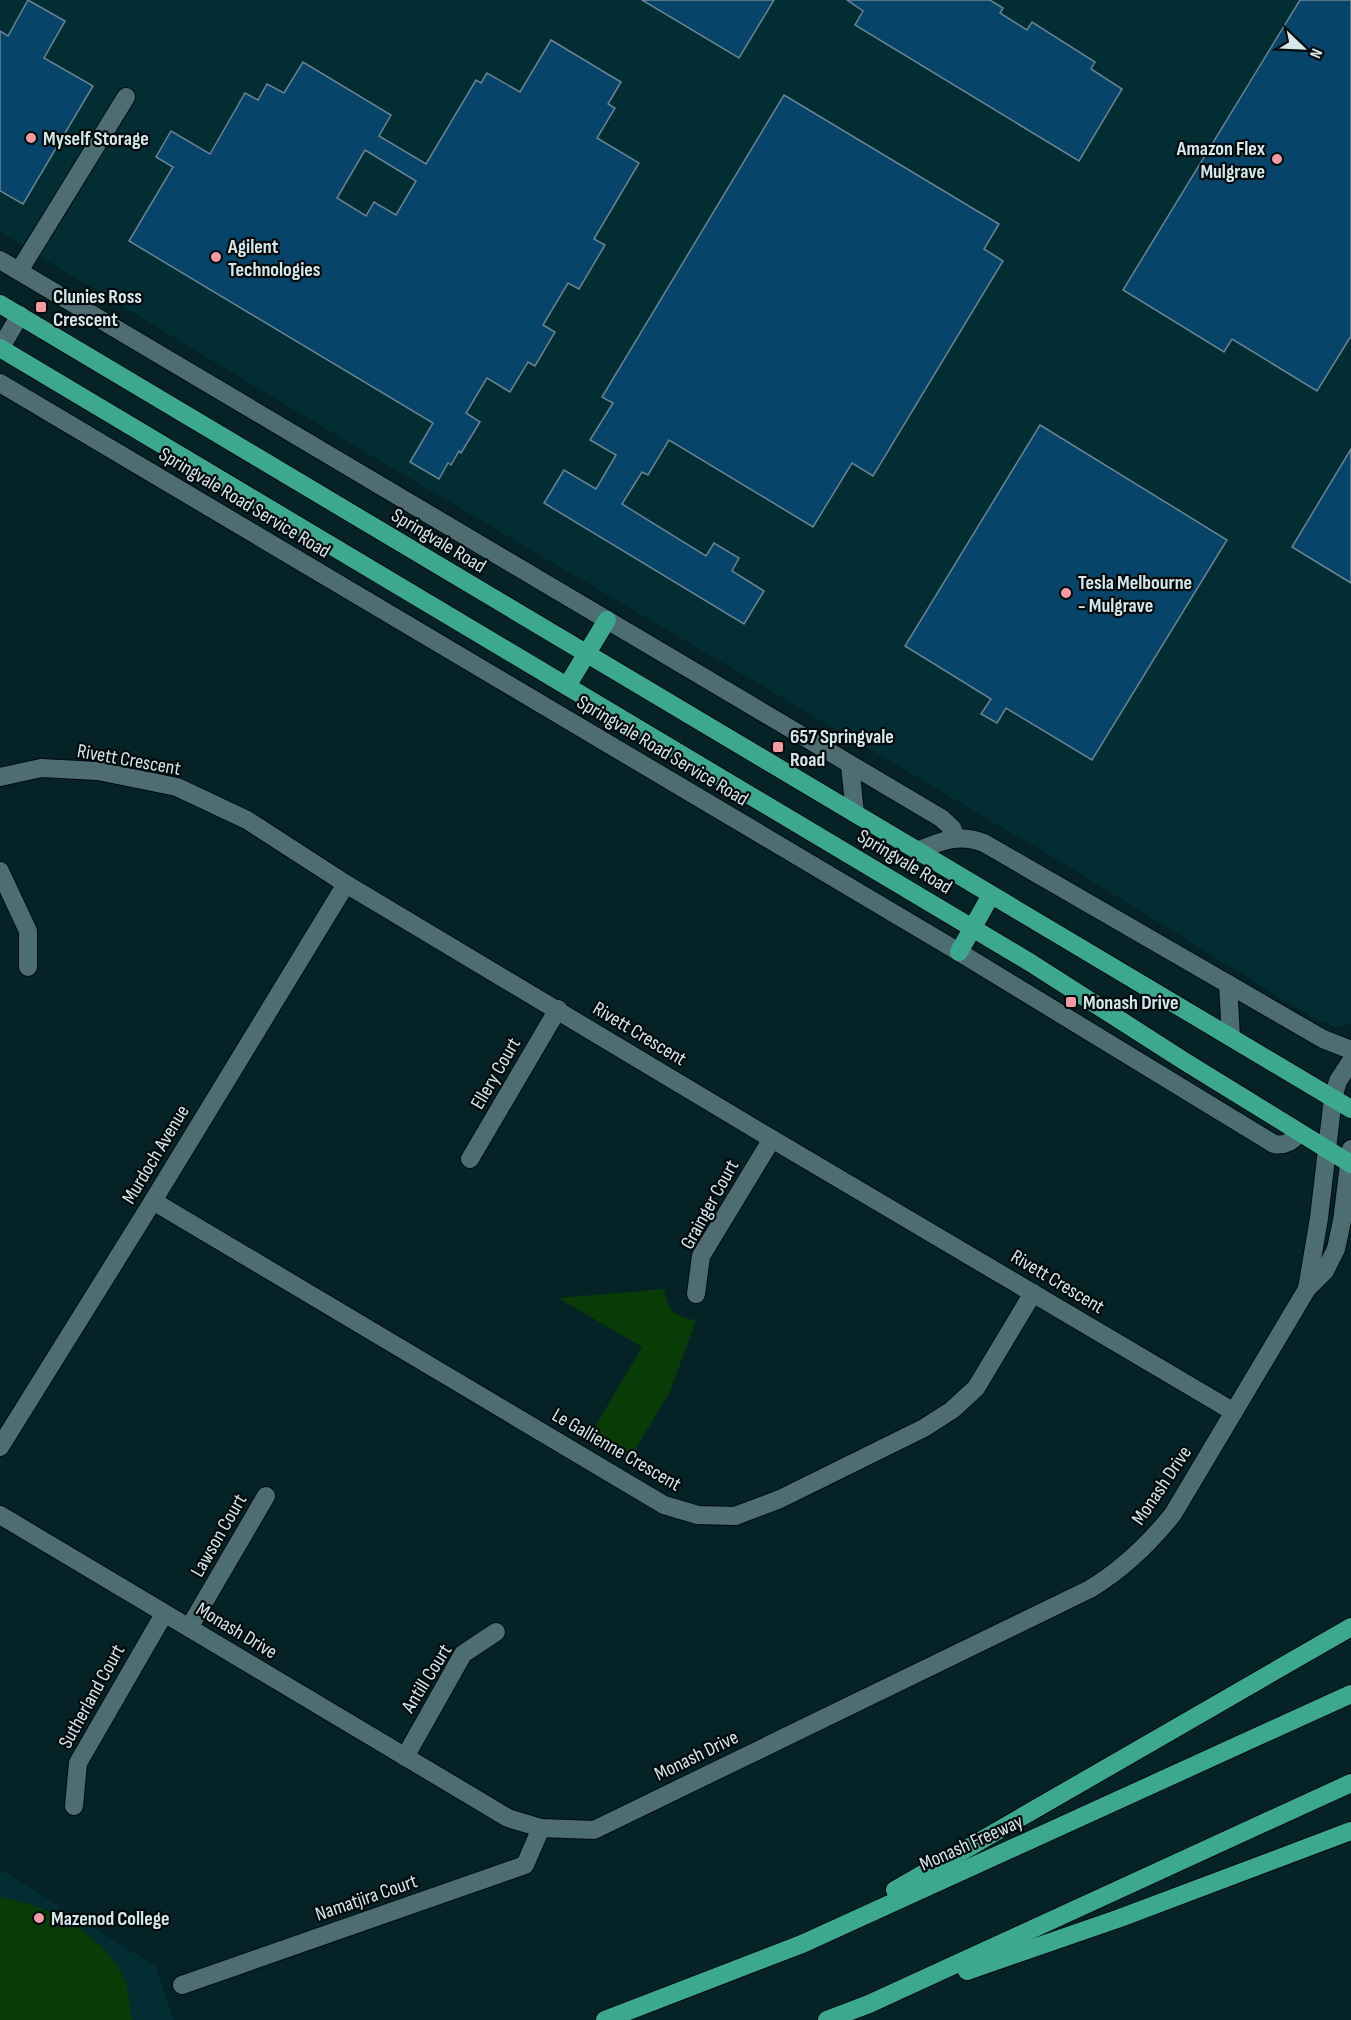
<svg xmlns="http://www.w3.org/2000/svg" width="1351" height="2020" font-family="'Sofia Sans Condensed',sans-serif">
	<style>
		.built { fill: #012d33 }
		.green { fill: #093b07 }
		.building { fill: #064569; stroke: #6d8293; stroke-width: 1.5; fill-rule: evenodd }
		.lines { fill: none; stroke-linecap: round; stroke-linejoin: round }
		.minor-casing { stroke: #000b0f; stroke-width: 20 }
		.highway-casing { stroke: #000b0f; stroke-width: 20 }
		.minor { stroke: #4e6d72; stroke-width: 18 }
		.highway { stroke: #3ca890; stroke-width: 18 }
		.poi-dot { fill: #f49aa3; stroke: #020a0c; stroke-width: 2 }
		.labels { text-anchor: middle; stroke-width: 4.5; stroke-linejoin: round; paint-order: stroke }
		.poi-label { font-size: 20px; font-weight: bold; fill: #d6e7ea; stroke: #020a0c; text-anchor: start }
		.street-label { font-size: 20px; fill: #d6e7ea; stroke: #020a0c }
	</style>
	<rect width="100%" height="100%" fill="#052327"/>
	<g class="built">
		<path d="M 0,0 L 1351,0 L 1351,1023 L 1336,1027 L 1313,1018 L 1061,862 L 287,406 L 0,232 Z"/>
		<path d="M 0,1869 L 155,1966 L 174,2020 L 0,2020 Z"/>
	</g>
	<g class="green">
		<path d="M 664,1289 C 668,1311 675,1317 696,1320 L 670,1392 L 628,1461 L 589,1437 L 642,1347 L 558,1298 Z"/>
		<path d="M 0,1897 C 10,1899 21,1901 32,1905 C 66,1916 115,1948 126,1983 C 129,1994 130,2008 132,2020 L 0,2020 Z"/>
	</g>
	<g class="building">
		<path d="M 28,0 L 65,21 L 44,58 L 93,86 L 23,204 L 0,191 L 0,31 L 8,36 Z"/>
		<path d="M 642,0 L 774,0 L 739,58 Z"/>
		<path d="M 847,0 L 990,0 L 1003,8 L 1000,13 L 1027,30 L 1032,22 L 1095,62 L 1091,69 L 1122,89 L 1079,161 L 855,25 L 863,11 Z"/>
		<path d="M 1300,0 L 1351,0 L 1351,336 L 1317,391 L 1232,339 L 1224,352 L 1123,290 Z"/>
		<path d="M 551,40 L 621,82 L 608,104 L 615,108 L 597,138 L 639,163 L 594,239 L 605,245 L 579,289 L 568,283 L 543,325 L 555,332 L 535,366 L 528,362 L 510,392 L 487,378 L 466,413 L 480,422 L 461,453 L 459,451 L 451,465 L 448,463 L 439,479 L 410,462 L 433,423 L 129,241 L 173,167 L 156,157 L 171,131 L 210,154 L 245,93 L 258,100 L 267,84 L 284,93 L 303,62 L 391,115 L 379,136 L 426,164 L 476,80 L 481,83 L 487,73 L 520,92 ZM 365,150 L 416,181 L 396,215 L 374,202 L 366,216 L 337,198 Z"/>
		<path d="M 784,95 L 999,224 L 984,249 L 1003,261 L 873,476 L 852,463 L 813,527 L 669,440 L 648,475 L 642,472 L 622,504 L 706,556 L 714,543 L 739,558 L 732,571 L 764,591 L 744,624 L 544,503 L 564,470 L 596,489 L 616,455 L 590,440 L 613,403 L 602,397 Z"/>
		<path d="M 1040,425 L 1227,540 L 1092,760 L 1006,708 L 997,723 L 981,714 L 991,699 L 905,646 Z"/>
		<path d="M 1351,449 L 1351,583 L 1292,547 Z"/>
	</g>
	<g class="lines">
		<g class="minor-casing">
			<g id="minor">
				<path d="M 0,260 L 941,818 L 952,828 L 956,837"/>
				<path d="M 19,271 L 126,97"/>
				<path d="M 0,349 L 20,315"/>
				<path d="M 0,383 L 959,952 L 1274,1144 C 1286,1146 1292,1141 1300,1133"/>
				<path d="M 850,765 L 855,813"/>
				<path d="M 0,777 L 41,768 L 98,771 L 177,787 L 247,820 L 346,884 L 772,1139 L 1234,1412"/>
				<path d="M 917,851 C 941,841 959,833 984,843 L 1323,1039 L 1351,1050"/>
				<path d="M 0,871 L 28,931 L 28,967"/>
				<path d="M 1228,984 L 1231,1037"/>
				<path d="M 470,1159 L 558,1009"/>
				<path d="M 153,1201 L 664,1505 L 698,1515 L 735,1516 L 780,1499 L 924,1428 L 952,1410 L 976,1388 L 1033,1293"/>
				<path d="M 1307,1289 L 1319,1218 L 1333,1098 L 1338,1081 L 1351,1061"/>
				<path d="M 696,1294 L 701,1256 L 772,1139"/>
				<path d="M 0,1447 L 153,1201 L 346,884"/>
				<path d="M 0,1515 L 508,1818 L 541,1828 L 594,1830 L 1090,1589 C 1123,1569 1149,1544 1173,1514 L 1307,1289 L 1325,1271 L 1336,1249 L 1342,1221 L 1351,1149"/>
				<path d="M 189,1628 L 266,1496"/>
				<path d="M 405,1757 L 463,1654 L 496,1632"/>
				<path d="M 74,1806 L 78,1763 L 164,1614"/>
				<path d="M 182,1985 L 525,1865 L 541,1828"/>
			</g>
		</g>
		<g class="highway-casing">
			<g id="highway">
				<path d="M 0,304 L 1351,1109"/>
				<path d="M 0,348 L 1031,963 L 1184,1061 L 1351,1164"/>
				<path d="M 567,686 L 607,620"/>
				<path d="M 959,952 L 991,895"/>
				<path d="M 895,1890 L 1351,1627"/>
				<path d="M 967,1971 L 1120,1918 L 1351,1831"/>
				<path d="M 605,2020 L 802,1944 L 1351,1694"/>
				<path d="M 827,2020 L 869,2004 L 1351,1783"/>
			</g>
		</g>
		<use href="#minor" class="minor"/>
		<use href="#highway" class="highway"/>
	</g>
	<g class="poi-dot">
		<circle cx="31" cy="138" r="6"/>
		<circle cx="1277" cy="159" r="6"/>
		<circle cx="216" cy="257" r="6"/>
		<rect x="35" y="301" width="12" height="12" rx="3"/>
		<circle cx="1066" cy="593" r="6"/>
		<rect x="772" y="741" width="12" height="12" rx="3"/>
		<rect x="1065" y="996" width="12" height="12" rx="3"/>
		<circle cx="39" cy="1918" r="6"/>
	</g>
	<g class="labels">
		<g class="poi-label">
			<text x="43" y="145">Myself Storage</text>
			<text x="1265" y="155" text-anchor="end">Amazon Flex<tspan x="1265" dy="23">Mulgrave</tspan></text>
			<text x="228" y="253">Agilent<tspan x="228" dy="23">Technologies</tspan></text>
			<text x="53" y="303">Clunies Ross<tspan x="53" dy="23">Crescent</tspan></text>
			<text x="1078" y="589">Tesla Melbourne<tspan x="1078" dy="23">- Mulgrave</tspan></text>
			<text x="790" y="743">657 Springvale<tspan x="790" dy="23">Road</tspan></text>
			<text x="1083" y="1009">Monash Drive</text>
			<text x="51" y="1925">Mazenod College</text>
		</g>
		<g class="street-label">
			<text transform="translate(245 502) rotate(31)" y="7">Springvale Road Service Road</text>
			<text transform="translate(439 540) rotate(31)" y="7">Springvale Road</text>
			<text transform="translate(663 750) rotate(31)" y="7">Springvale Road Service Road</text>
			<text transform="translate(129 759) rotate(10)" y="7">Rivett Crescent</text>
			<text transform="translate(905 861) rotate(31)" y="7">Springvale Road</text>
			<text transform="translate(640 1033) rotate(31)" y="7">Rivett Crescent</text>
			<text transform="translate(495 1073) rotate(-60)" y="7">Ellery Court</text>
			<text transform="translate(155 1154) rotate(-59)" y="7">Murdoch Avenue</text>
			<text transform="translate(709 1204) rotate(-61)" y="7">Grainger Court</text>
			<text transform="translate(1058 1281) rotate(31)" y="7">Rivett Crescent</text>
			<text transform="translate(617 1449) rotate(30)" y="7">Le Gallienne Crescent</text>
			<text transform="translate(1161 1485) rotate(-56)" y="7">Monash Drive</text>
			<text transform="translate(218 1535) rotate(-60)" y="7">Lawson Court</text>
			<text transform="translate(237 1630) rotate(31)" y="7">Monash Drive</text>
			<text transform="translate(426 1678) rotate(-58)" y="7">Antill Court</text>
			<text transform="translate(91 1696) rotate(-61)" y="7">Sutherland Court</text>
			<text transform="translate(696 1755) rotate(-26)" y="7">Monash Drive</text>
			<text transform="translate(971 1842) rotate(-24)" y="7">Monash Freeway</text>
			<text transform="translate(366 1897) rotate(-19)" y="7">Namatjira Court</text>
		</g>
	</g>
	<g transform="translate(1303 48) rotate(113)" stroke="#020a0c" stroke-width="4.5" paint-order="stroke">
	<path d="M0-4.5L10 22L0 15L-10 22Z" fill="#d6e7ea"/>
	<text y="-9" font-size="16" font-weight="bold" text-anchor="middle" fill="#d6e7ea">N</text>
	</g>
</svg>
